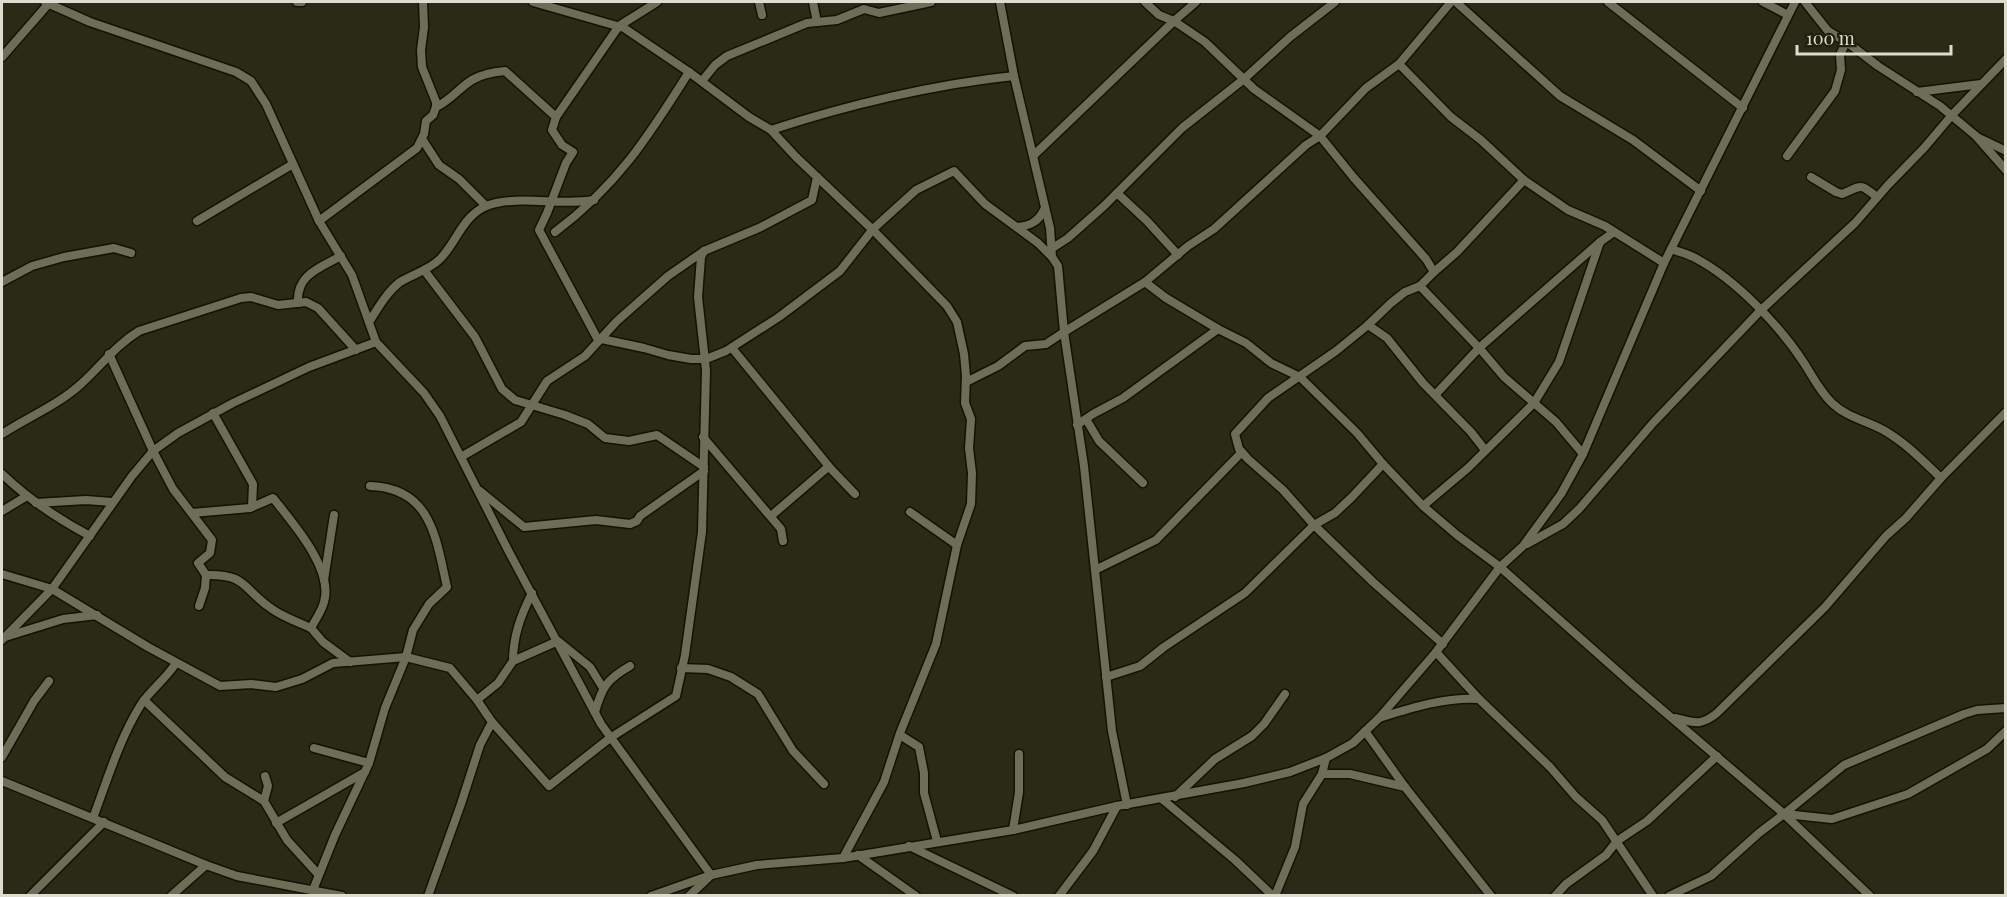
<svg xmlns="http://www.w3.org/2000/svg" width="2007" height="897" font-family="'Playfair Display',serif">
	<style>
		.lines { fill: none; stroke-linecap: round; stroke-linejoin: round }
		.minor-casing { stroke: #131303; stroke-width: 11 }
		.minor { stroke: #6d6d58; stroke-width: 8 }
	</style>
	<rect width="100%" height="100%" fill="#2b2a17"/>
	<g class="lines">
		<g class="minor-casing">
			<g id="minor">
				<path d="M 45,2 L 90,22 L 236,72 L 251,81 L 266,104 L 319,221 L 352,275 L 376,342 L 424,393 L 440,416 L 509,552 L 601,724 L 711,875 L 689,896"/>
				<path d="M 297,2 L 302,2"/>
				<path d="M 533,2 L 624,28 L 689,72 L 749,117 L 771,130 L 796,157 L 874,231 L 947,306 L 957,322 L 964,354 L 966,376 L 965,403 L 971,419 L 969,448 L 972,473 L 971,504 L 957,545 L 936,644 L 900,733 L 884,782 L 843,858"/>
				<path d="M 759,2 L 762,15"/>
				<path d="M 813,2 L 817,22"/>
				<path d="M 1000,2 L 1014,76 L 1050,228 L 1052,257 L 1058,266 L 1064,332 L 1145,282 L 1166,298 L 1218,329 L 1246,343 L 1271,363 L 1300,377 L 1357,433 L 1383,464 L 1423,506 L 1457,535 L 1500,567 L 1632,684 L 1784,814 L 1870,896"/>
				<path d="M 1145,2 L 1159,15 L 1174,21 L 1196,2"/>
				<path d="M 1451,2 L 1399,64 L 1451,117 L 1481,140 L 1524,180 L 1568,210 L 1605,226 L 1664,263"/>
				<path d="M 1456,2 L 1560,96 L 1633,140 L 1701,191"/>
				<path d="M 1608,2 L 1743,108"/>
				<path d="M 1763,2 L 1788,15"/>
				<path d="M 1805,2 L 1828,31 L 1848,43 L 1878,66 L 1940,106 L 1976,136 L 2006,170"/>
				<path d="M 2,57 L 50,2"/>
				<path d="M 702,81 L 715,65 L 727,56 L 807,23 L 837,20 L 864,9 L 879,13 L 931,2"/>
				<path d="M 1917,92 L 1981,84"/>
				<path d="M 436,107 C 450,101 459,88 472,80 C 482,74 493,72 505,71 L 556,117 L 619,26 L 657,2"/>
				<path d="M 556,117 L 552,130 L 562,145 L 573,152 L 566,163 L 547,213 L 539,230 L 597,338 L 644,348 L 668,355 L 691,359 L 706,359 L 726,351 L 779,317 L 840,271 L 873,229 L 916,190 L 954,171 L 985,204 L 1038,243 L 1052,257"/>
				<path d="M 771,130 C 847,105 935,84 1014,76"/>
				<path d="M 1979,138 L 2006,151"/>
				<path d="M 422,139 L 439,165 L 459,179 L 486,206"/>
				<path d="M 1034,155 L 1174,21 L 1205,42 L 1254,89 L 1320,136 L 1354,178 L 1426,259 L 1434,272 L 1420,286 L 1405,292 L 1391,303 L 1368,325 L 1336,351 L 1268,398 L 1235,434 L 1239,449 L 1248,459 L 1283,490 L 1314,525 L 1373,582 L 1443,644"/>
				<path d="M 1787,156 L 1835,91 L 1841,70 L 1840,55 L 1846,42"/>
				<path d="M 1811,177 L 1836,192 L 1842,194 C 1862,186 1858,182 1877,197"/>
				<path d="M 1117,193 L 1147,221 L 1178,255"/>
				<path d="M 197,221 L 293,164"/>
				<path d="M 319,221 L 417,148 L 424,134 L 426,121 L 433,115 L 436,107 L 436,102 L 422,67 L 421,50 L 424,27 L 423,2"/>
				<path d="M 1017,227 C 1031,226 1039,221 1045,208"/>
				<path d="M 555,232 C 618,185 648,137 689,72"/>
				<path d="M 1051,249 L 1068,238 L 1104,206 L 1182,128 L 1244,79 L 1290,37 L 1335,2"/>
				<path d="M 1671,249 C 1679,252 1689,254 1697,259 C 1736,280 1780,326 1804,363 C 1813,377 1820,392 1833,404 C 1848,418 1868,421 1885,431 C 1907,444 1923,461 1941,478"/>
				<path d="M 424,270 L 475,337 L 502,389 L 515,400 L 565,415 L 588,424 L 605,438 L 629,441 L 657,435 L 704,467"/>
				<path d="M 1434,272 L 1457,252 L 1524,180"/>
				<path d="M 2,282 L 32,266 L 64,257 L 114,248 L 131,253"/>
				<path d="M 1145,282 L 1188,246 L 1214,229 L 1306,145 L 1320,136 L 1366,88 L 1399,64"/>
				<path d="M 1420,286 L 1481,350 L 1504,377 L 1556,422 L 1583,454"/>
				<path d="M 298,303 C 296,275 319,268 341,256"/>
				<path d="M 369,322 C 378,308 387,292 400,282 C 413,274 429,270 440,259 C 457,242 463,214 489,205 C 519,195 561,206 594,200"/>
				<path d="M 1368,325 L 1387,338 L 1423,383 L 1471,432 L 1485,450"/>
				<path d="M 732,348 L 831,469 L 855,494"/>
				<path d="M 109,354 L 153,451 L 173,489 L 212,540 L 210,553 L 198,563 L 206,575 L 205,588 L 199,606"/>
				<path d="M 966,382 L 998,366 L 1025,346 L 1046,344 L 1064,332 L 1084,466 L 1112,731 L 1127,805"/>
				<path d="M 1436,394 L 1479,348 L 1600,242 L 1614,232"/>
				<path d="M 213,413 L 253,484 L 252,507"/>
				<path d="M 1086,419 L 1099,441 L 1143,483"/>
				<path d="M 1077,425 L 1093,414 L 1123,398 L 1218,329"/>
				<path d="M 2,434 C 28,417 58,405 81,384 C 101,366 116,345 139,331 L 241,298 L 251,297 L 278,305 L 306,302 L 318,308 L 356,350"/>
				<path d="M 703,437 L 781,529 L 783,541"/>
				<path d="M 461,457 L 521,422 L 547,381 L 585,356 L 617,321 L 668,276 L 704,251 L 759,228 L 812,200 L 817,177"/>
				<path d="M 2,474 C 28,499 58,519 90,536"/>
				<path d="M 480,491 L 524,527 L 596,520 L 630,524 L 637,521 L 640,516 L 704,471"/>
				<path d="M 36,503 L 86,500 L 112,502"/>
				<path d="M 1423,506 L 1468,468 L 1534,403 L 1559,362 L 1600,242"/>
				<path d="M 2,511 L 27,496"/>
				<path d="M 910,512 L 957,545"/>
				<path d="M 192,513 L 250,508 L 273,498 C 292,522 334,569 324,602 C 322,611 315,620 311,628 L 323,642 L 350,662"/>
				<path d="M 771,516 L 828,467"/>
				<path d="M 1527,544 L 1563,524 L 1579,509 L 1653,423 L 1760,311 L 1855,223 L 1888,185 L 1924,148 L 1952,115 L 2006,59"/>
				<path d="M 1095,570 L 1156,540 L 1242,452"/>
				<path d="M 2,574 L 52,589 L 148,647 L 220,686 L 251,684 L 276,687 L 302,679 L 333,663 L 406,657 L 450,668 L 477,700 L 498,683 L 513,661 L 558,641 L 590,667 L 603,688"/>
				<path d="M 206,575 C 248,574 242,589 272,609 C 283,617 298,622 311,628"/>
				<path d="M 324,580 L 334,515"/>
				<path d="M 5,637 L 63,619 L 97,615"/>
				<path d="M 2,640 L 52,589 L 132,476 L 153,451 L 178,433 L 233,403 L 309,367 L 376,342"/>
				<path d="M 1436,652 L 1479,699 L 1550,767 L 1576,797 L 1602,820 L 1653,896"/>
				<path d="M 513,661 C 513,636 521,615 532,593"/>
				<path d="M 681,668 L 708,669 L 731,677 L 758,694 L 793,751 L 824,784"/>
				<path d="M 1106,677 L 1140,666 L 1164,647 L 1245,593 L 1314,525 L 1335,513 L 1352,497 L 1383,464"/>
				<path d="M 144,700 L 225,777 L 264,801"/>
				<path d="M 595,712 C 602,687 607,679 630,666"/>
				<path d="M 1379,718 C 1411,708 1445,697 1479,699"/>
				<path d="M 1676,718 C 1695,723 1701,726 1717,713 L 1825,607 L 1886,536 L 1906,518 L 1941,478 L 2006,412"/>
				<path d="M 492,722 L 549,786 L 610,738 L 676,696 L 685,655 L 702,532 L 706,370 L 698,297 L 701,257 L 704,251"/>
				<path d="M 1365,731 L 1405,787 L 1491,896"/>
				<path d="M 900,735 L 919,747 L 924,773 L 924,793 L 937,841"/>
				<path d="M 314,748 L 369,763"/>
				<path d="M 2,757 L 34,701 L 49,681"/>
				<path d="M 1322,774 L 1350,774 L 1405,787"/>
				<path d="M 265,776 L 268,786 L 264,801 L 287,840 L 318,874"/>
				<path d="M 2,781 L 206,865 L 237,876 L 342,896"/>
				<path d="M 1175,797 L 1215,759 L 1252,736 L 1264,724 L 1285,694"/>
				<path d="M 1162,799 L 1235,860 L 1273,896"/>
				<path d="M 1785,814 L 1832,819 L 1908,794 L 1987,749 L 2006,731"/>
				<path d="M 93,818 C 107,781 119,740 140,706 C 150,690 166,679 176,663"/>
				<path d="M 276,823 L 365,772"/>
				<path d="M 1013,830 L 1019,792 L 1019,754"/>
				<path d="M 909,846 L 1013,896"/>
				<path d="M 858,855 L 916,896"/>
				<path d="M 313,890 L 335,835 L 369,763 L 385,708 L 406,657 L 413,630 L 429,604 L 447,587 C 436,539 432,488 370,486"/>
				<path d="M 30,896 L 104,822"/>
				<path d="M 171,896 L 206,865"/>
				<path d="M 428,896 L 461,804 L 480,745 L 492,722 L 477,700"/>
				<path d="M 651,896 L 711,875 L 757,865 L 843,858 L 1013,830 L 1117,806 L 1244,783 L 1290,772 L 1326,758 L 1353,743 L 1379,718 L 1436,652 L 1500,567 L 1523,546 L 1561,494 L 1583,454 L 1664,263 L 1795,2"/>
				<path d="M 1059,896 L 1093,851 L 1117,806"/>
				<path d="M 1275,896 L 1295,847 L 1303,804 L 1322,774 L 1326,758"/>
				<path d="M 1555,896 L 1566,884 L 1606,855 L 1617,841 L 1647,821 L 1717,756"/>
				<path d="M 1669,896 L 1711,876 L 1759,833 L 1784,814 L 1844,765 L 1964,714 L 1977,710 L 2006,708"/>
			</g>
		</g>
		<use href="#minor" class="minor"/>
	</g>
	<rect width="2007" height="897" fill="none" stroke="#dcdcd1" stroke-width="6"/>
	<path d="M1797 45v9h154v-9" fill="none" stroke="#dcdcd1" stroke-width="3"/>
	<text x="1806" y="45" font-size="18" fill="#dcdcd1" stroke="#21200e" stroke-width="4.5" paint-order="stroke">100 m</text>
</svg>
